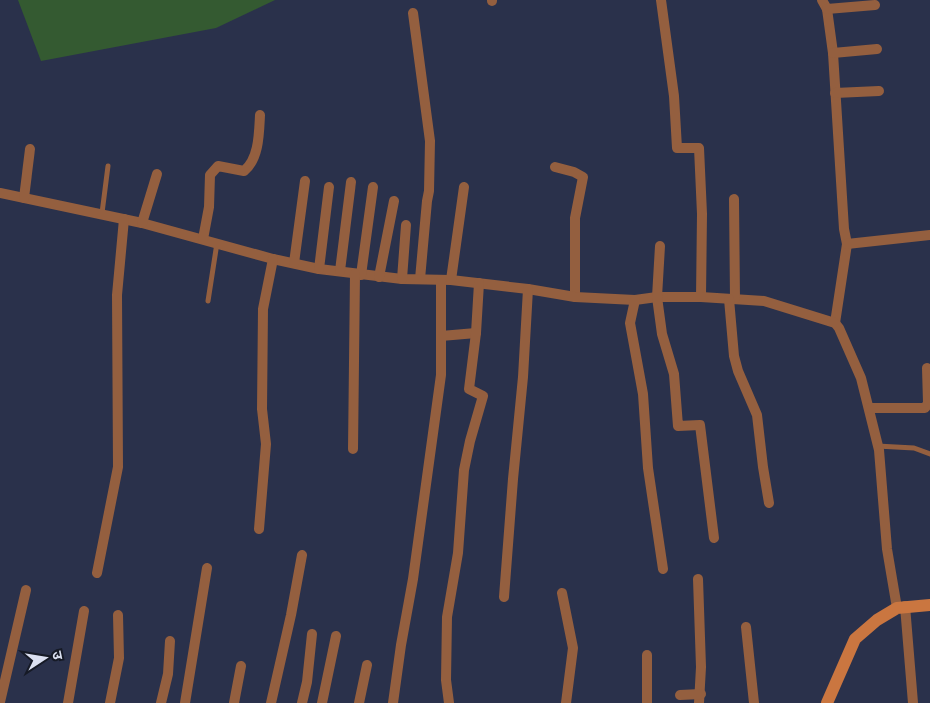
<svg xmlns="http://www.w3.org/2000/svg" width="930" height="703" font-family="Roboto,'Noto Sans Devanagari',sans-serif">
	<style>
		.green { fill: #345a31 }
		.lines { fill: none; stroke-linecap: round; stroke-linejoin: round }
		.service { stroke: #945f3f; stroke-width: 5 }
		.minor { stroke: #945f3f; stroke-width: 10 }
		.secondary { stroke: #ca7640; stroke-width: 12 }
	</style>
	<rect width="100%" height="100%" fill="#2a314b"/>
	<path class="green" d="M 18,0 L 275,0 L 216,28 L 41,61 Z"/>
	<g class="lines">
		<g class="service">
			<path d="M 102,213 L 108,166"/>
			<path d="M 208,301 L 217,243"/>
			<path d="M 877,446 L 914,448 L 930,454"/>
		</g>
		<g class="minor">
			<path d="M 492,0 L 492,1"/>
			<path d="M 661,0 L 674,96 L 677,148 L 699,148 L 702,214 L 701,297"/>
			<path d="M 822,0 L 827,9 L 833,53 L 844,229 L 847,244 L 835,323"/>
			<path d="M 827,9 L 875,5"/>
			<path d="M 413,13 L 430,141 L 429,191 L 427,201 L 420,279"/>
			<path d="M 833,53 L 877,49"/>
			<path d="M 835,93 L 879,91"/>
			<path d="M 555,167 L 574,172 L 583,177 L 575,218 L 575,297"/>
			<path d="M 0,193 L 142,223 L 273,259 L 319,269 L 402,279 L 451,280 L 528,289 L 575,297 L 635,300 L 657,297 L 701,297 L 764,301 L 835,323 L 839,328 L 861,378 L 879,450 L 887,549 L 897,608"/>
			<path d="M 24,198 L 30,149"/>
			<path d="M 734,199 L 735,299"/>
			<path d="M 142,223 L 157,174"/>
			<path d="M 203,239 L 209,207 L 210,175 L 218,166 L 244,171 C 259,159 259,134 260,115"/>
			<path d="M 847,244 L 930,235"/>
			<path d="M 660,246 L 657,297 L 662,334 L 674,374 L 678,426 L 700,425 L 714,538"/>
			<path d="M 294,263 L 305,181"/>
			<path d="M 319,269 L 329,187"/>
			<path d="M 340,271 L 351,182"/>
			<path d="M 361,275 L 373,187"/>
			<path d="M 379,277 L 394,201"/>
			<path d="M 402,279 L 406,225"/>
			<path d="M 451,280 L 464,187"/>
			<path d="M 729,299 L 734,356 L 738,371 L 757,415 L 763,467 L 769,503"/>
			<path d="M 635,300 L 630,323 L 643,394 L 648,468 L 663,569"/>
			<path d="M 441,336 L 476,333"/>
			<path d="M 869,408 L 925,408 L 928,403 L 927,368"/>
			<path d="M 353,449 L 355,274"/>
			<path d="M 259,529 L 266,444 L 262,409 L 263,309 L 273,259"/>
			<path d="M 97,573 L 118,467 L 117,295 L 124,219"/>
			<path d="M 698,579 L 701,667 L 699,703"/>
			<path d="M 562,593 L 573,648 L 566,703"/>
			<path d="M 504,597 L 513,479 L 523,377 L 528,289"/>
			<path d="M 905,606 L 913,703"/>
			<path d="M 746,627 L 754,703"/>
			<path d="M 647,655 L 647,703"/>
			<path d="M 680,695 L 701,694"/>
			<path d="M 0,702 L 26,590"/>
			<path d="M 68,703 L 84,611"/>
			<path d="M 110,703 L 119,658 L 118,615"/>
			<path d="M 161,703 L 168,674 L 170,641"/>
			<path d="M 185,703 L 207,568"/>
			<path d="M 234,703 L 241,666"/>
			<path d="M 271,703 L 291,615 L 302,555"/>
			<path d="M 302,703 L 307,682 L 312,634"/>
			<path d="M 322,703 L 336,636"/>
			<path d="M 359,703 L 367,665"/>
			<path d="M 393,703 L 401,645 L 413,579 L 441,375 L 441,280"/>
			<path d="M 449,703 L 446,680 L 447,617 L 458,553 L 464,470 L 470,441 L 483,396 L 469,389 L 476,333 L 479,283"/>
		</g>
		<path class="secondary" d="M 827,703 L 855,639 L 877,620 L 897,608 L 930,605"/>
	</g>
	<g transform="translate(45 658) rotate(78)" stroke="#161a26" stroke-width="4" paint-order="stroke">
	<path d="M0-4L9 19L0 12L-9 19Z" fill="#dbe0f1"/>
	<text y="-8" font-size="14" font-weight="bold" text-anchor="middle" fill="#dbe0f1">उ</text>
	</g>
</svg>
